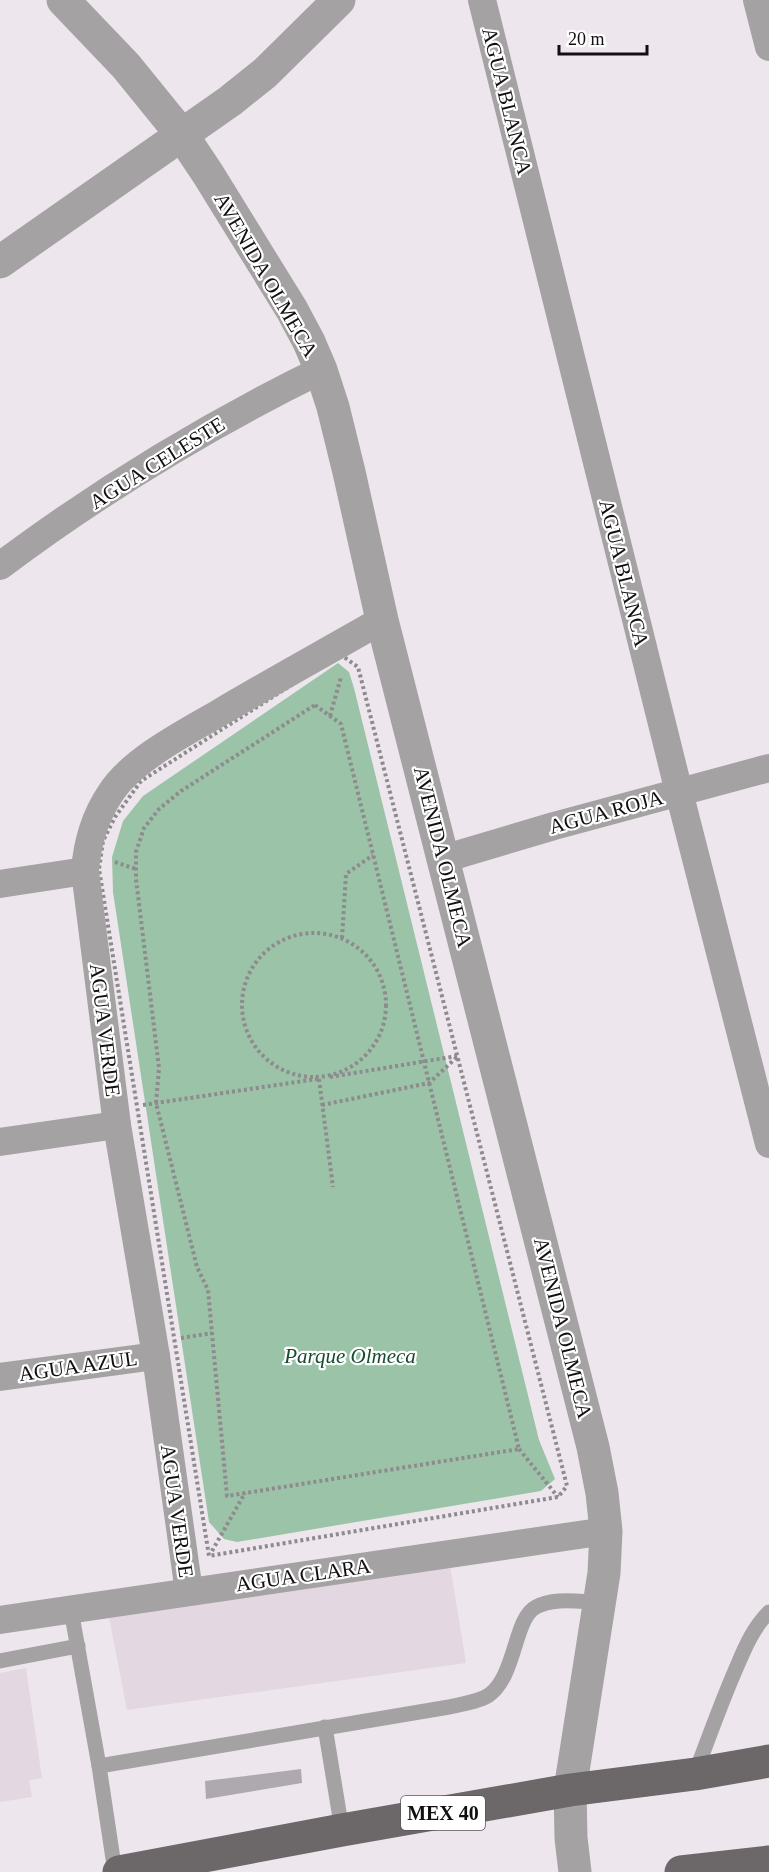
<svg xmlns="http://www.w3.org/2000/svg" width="769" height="1872" font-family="Georgia,serif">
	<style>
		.built { fill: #e3d7e2 }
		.green { fill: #9bc3a7 }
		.building { fill: #ada9af }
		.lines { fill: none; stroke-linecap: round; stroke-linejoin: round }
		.path { stroke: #8e8a8e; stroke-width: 4; stroke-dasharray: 3 3; stroke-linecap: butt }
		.service { stroke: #a5a2a3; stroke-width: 15 }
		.minor { stroke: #a5a2a3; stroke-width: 28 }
		.tertiary { stroke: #a5a2a3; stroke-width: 33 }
		.primary { stroke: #6c6769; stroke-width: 33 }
		.labels { text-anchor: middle; stroke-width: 4.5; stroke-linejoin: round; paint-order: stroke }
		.shield { fill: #fff; stroke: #585758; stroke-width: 1.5 }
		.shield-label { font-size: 20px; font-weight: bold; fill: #110f11 }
		.street-label { font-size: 21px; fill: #110f11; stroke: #fff }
		.park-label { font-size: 21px; font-style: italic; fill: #174c2e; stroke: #fff }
	</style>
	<rect width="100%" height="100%" fill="#ede7ed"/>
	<g class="built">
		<path d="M 450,1565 L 466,1663 L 127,1710 L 109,1617 Z"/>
		<path d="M 26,1668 L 42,1778 L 29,1780 L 32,1797 L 0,1802 L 0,1673 Z"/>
	</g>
	<path class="green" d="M 338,663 L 349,672 L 354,688 L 539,1440 L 555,1479 L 541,1491 L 237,1542 L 224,1539 L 209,1522 L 113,892 L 112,857 L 123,821 L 143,796 Z"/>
	<path class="building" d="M 301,1769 L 302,1783 L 206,1799 L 205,1781 Z"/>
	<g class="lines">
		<g class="path">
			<path d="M 340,654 L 358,667 L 567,1486 L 558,1497 L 209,1556 L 99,869 L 103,841 L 115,817 L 141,781 Z"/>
			<path d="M 315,705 L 341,724 L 519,1449 L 227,1496 L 208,1290 L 197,1267 L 156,1103 L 159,1068 L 136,879 L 136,852 L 144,828 L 159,809 L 181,791 Z"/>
			<path d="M 330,716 L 341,677"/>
			<path d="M 115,862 L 136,869"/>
			<circle cx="314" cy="1005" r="72"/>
			<path d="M 342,938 L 346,874 L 373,855"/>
			<path d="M 330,1077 L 457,1056"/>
			<path d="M 319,1079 L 333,1187"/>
			<path d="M 143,1105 L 317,1079"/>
			<path d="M 322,1105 L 429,1083 L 457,1057"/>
			<path d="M 181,1338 L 212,1333"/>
			<path d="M 519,1449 L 558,1497"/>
			<path d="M 212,1551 L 245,1493"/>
		</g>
		<g class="service">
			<path d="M 71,1610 L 99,1766 L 115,1872"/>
			<path d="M 0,1661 L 78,1646"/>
			<path d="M 325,1727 L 342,1830"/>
			<path d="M 99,1766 L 449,1707 C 461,1704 479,1702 489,1695 C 516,1676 514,1618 536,1607 C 554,1597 580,1602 600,1602"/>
			<path d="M 695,1774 C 709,1737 722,1700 738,1664 C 746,1645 754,1627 769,1612"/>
		</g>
		<g class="minor">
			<path d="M 482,0 L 679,792 L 769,1144"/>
			<path d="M 757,0 L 769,47"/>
			<path d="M 0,566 C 100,491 209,425 321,370"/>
			<path d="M 443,859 L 554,826 L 769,768"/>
			<path d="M 0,884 L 85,871"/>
			<path d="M 0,1142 L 117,1125"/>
			<path d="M 0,1377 L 156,1356"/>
			<path d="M 189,1592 L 156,1356 L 117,1125 L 85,871 C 87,844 94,818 110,794 C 131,760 185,733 219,713 C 273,681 328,651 382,620"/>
			<path d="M 0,1620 L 606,1531"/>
		</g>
		<g class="tertiary">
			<path d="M 63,0 L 126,66 L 182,135 L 208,174 L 292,310 L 309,342 L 321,370 L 333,407 L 349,472 L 382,620 L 593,1447 L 602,1493 L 606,1531 L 604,1573 L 570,1790 L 571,1838 L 575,1872"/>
			<path d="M 0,262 L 230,101 L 265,73 L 339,0"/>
		</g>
		<g class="primary">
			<path d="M 119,1872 L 342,1830 L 570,1790 L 695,1774 L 769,1761"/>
			<path d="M 681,1872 L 769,1862"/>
		</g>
	</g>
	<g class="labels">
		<rect class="shield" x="401" y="1796" width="84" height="34" rx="4.5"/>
		<g class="shield-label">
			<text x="443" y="1820">MEX 40</text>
		</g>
		<g class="street-label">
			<text transform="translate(507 101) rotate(76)" y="7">AGUA BLANCA</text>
			<text transform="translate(266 275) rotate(60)" y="7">AVENIDA OLMECA</text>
			<text transform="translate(157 463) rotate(-32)" y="7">AGUA CELESTE</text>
			<text transform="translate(624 573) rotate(76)" y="7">AGUA BLANCA</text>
			<text transform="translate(606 812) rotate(-15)" y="7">AGUA ROJA</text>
			<text transform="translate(443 857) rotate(76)" y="7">AVENIDA OLMECA</text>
			<text transform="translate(105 1030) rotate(83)" y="7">AGUA VERDE</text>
			<text transform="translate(563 1328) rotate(76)" y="7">AVENIDA OLMECA</text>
			<text transform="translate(78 1366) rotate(-8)" y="7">AGUA AZUL</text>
			<text transform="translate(177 1511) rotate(82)" y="7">AGUA VERDE</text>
			<text transform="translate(303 1575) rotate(-8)" y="7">AGUA CLARA</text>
		</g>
		<g class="park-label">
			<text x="350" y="1363">Parque Olmeca</text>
		</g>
	</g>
	<path d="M559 45v9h88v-9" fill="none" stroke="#110f11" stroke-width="3"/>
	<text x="568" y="45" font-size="18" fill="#110f11" stroke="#ffffff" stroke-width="4.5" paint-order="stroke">20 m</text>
</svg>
